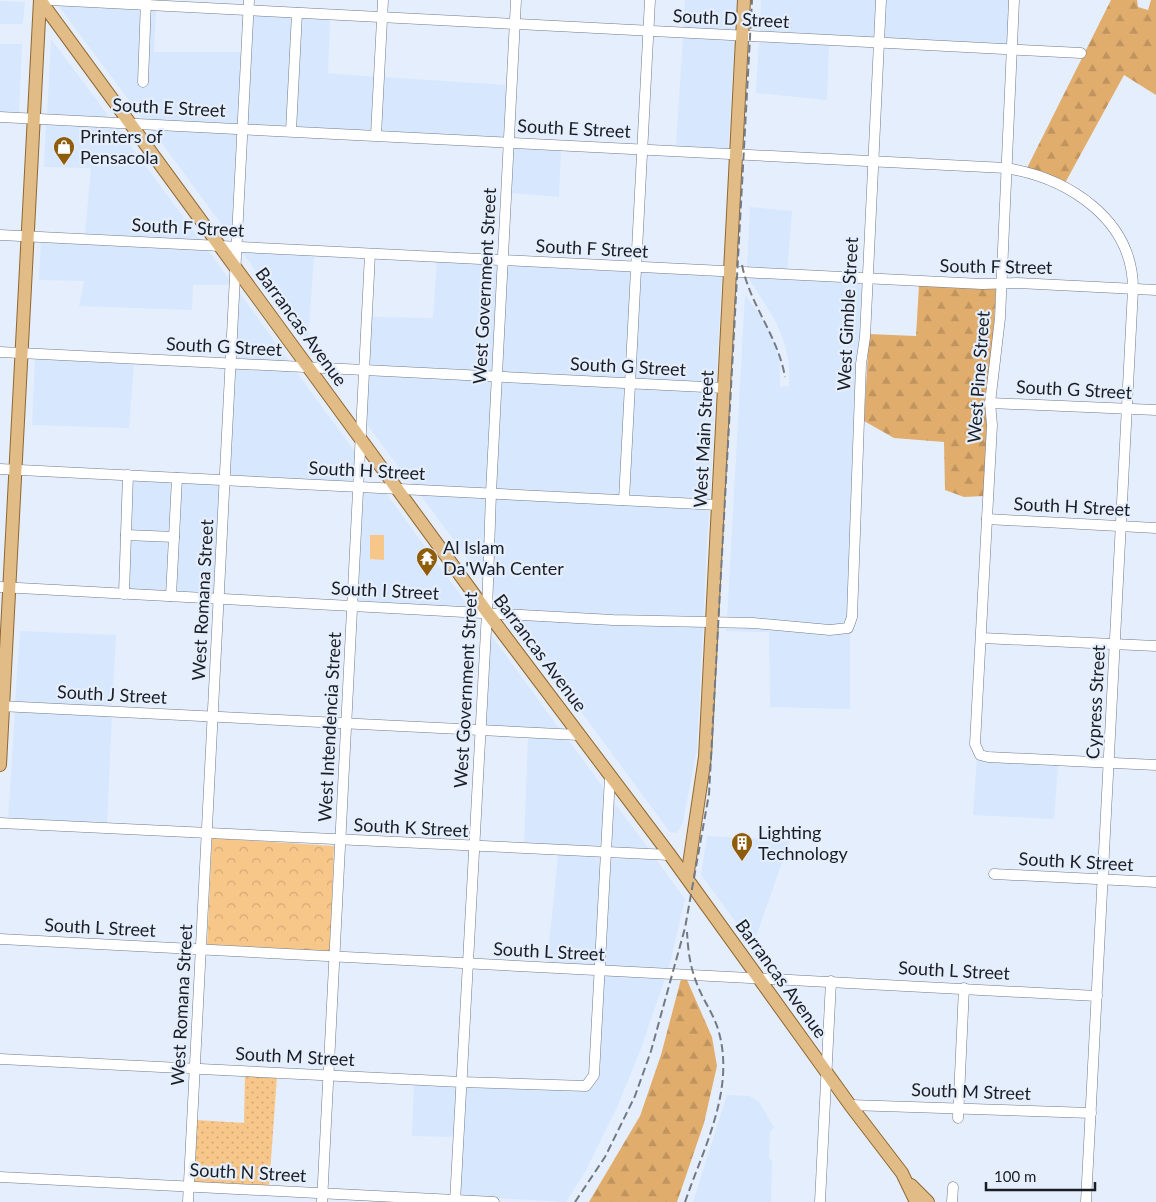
<svg xmlns="http://www.w3.org/2000/svg" width="1156" height="1202" font-family="Lato,sans-serif">
	<style>
		.built { fill: #d7e7fe }
		.grass { fill: url(#grass-dots) }
		.forest { fill: url(#forest-firs) }
		.park { fill: url(#park-crowns) }
		.pitch { fill: #f7c689 }
		.lines { fill: none; stroke-linecap: round; stroke-linejoin: round }
		.minor-casing { stroke: #717b8a; stroke-width: 11 }
		.major-casing { stroke: #8f6730; stroke-width: 14 }
		.minor { stroke: #fff; stroke-width: 10 }
		.major { stroke: #e2bc87; stroke-width: 12 }
		.rail { stroke: #747a84; stroke-width: 2; stroke-dasharray: 8 4; stroke-linecap: butt }
		.labels { text-anchor: middle; stroke-width: 4.5; stroke-linejoin: round; paint-order: stroke }
		.street-label { font-size: 18px; fill: #1a1e24; stroke: #e5eefc }
		.poi-label { font-size: 18px; fill: #1a1e24; stroke: #e5eefc; text-anchor: start }
	</style>
	<defs>
		<pattern id="grass-dots" width="8" height="8" patternUnits="userSpaceOnUse" patternTransform="scale(1.25)"><rect width="8" height="8" fill="#f7c689"/><path d="M2 2h.1M6 6h.1" fill="none" stroke="#d3aa76" stroke-width="1.8" stroke-linecap="round"/></pattern>
		<pattern id="forest-firs" width="22" height="20" patternUnits="userSpaceOnUse" patternTransform="scale(1.25)"><rect width="22" height="20" fill="#e1ad6d"/><path d="M5 1l3.5 6h-7zM16 11l3.5 6h-7z" fill="#c0945e"/></pattern>
		<pattern id="park-crowns" width="20" height="18" patternUnits="userSpaceOnUse" patternTransform="scale(1.25)"><rect width="20" height="18" fill="#f7c689"/><path d="M2 6a3 3 0 1 1 6 0M12 15a3 3 0 1 1 6 0" fill="none" stroke="#d3aa76"/></pattern>
	</defs>
	<rect width="100%" height="100%" fill="#e5eefc"/>
	<g class="built">
		<path d="M 685,0 L 738,0 L 736,32 L 683,29 Z"/>
		<path d="M 761,0 L 877,0 L 875,39 L 760,33 Z"/>
		<path d="M 886,0 L 1010,0 L 1008,46 L 884,39 Z"/>
		<path d="M 0,1 L 25,2 L 23,24 L 0,24 Z"/>
		<path d="M 57,4 L 142,8 L 138,85 L 146,85 L 150,9 L 156,9 L 154,52 L 242,52 L 239,124 L 144,120 Z"/>
		<path d="M 253,14 L 330,18 L 328,73 L 374,77 L 372,131 L 247,125 Z"/>
		<path d="M 683,36 L 735,39 L 728,150 L 676,147 Z"/>
		<path d="M 51,39 L 110,118 L 47,115 Z"/>
		<path d="M 759,40 L 829,44 L 827,100 L 756,93 Z"/>
		<path d="M 0,44 L 22,44 L 19,114 L 0,113 Z"/>
		<path d="M 383,77 L 507,85 L 505,138 L 380,132 Z"/>
		<path d="M 46,123 L 116,126 L 201,241 L 85,235 L 91,168 L 44,167 Z"/>
		<path d="M 150,127 L 238,132 L 233,240 Z"/>
		<path d="M 513,146 L 561,148 L 559,197 L 510,193 Z"/>
		<path d="M 750,207 L 792,211 L 787,271 L 747,269 Z"/>
		<path d="M 41,240 L 207,249 L 231,282 L 231,285 L 193,285 L 192,310 L 79,306 L 84,281 L 39,280 Z"/>
		<path d="M 241,251 L 314,255 L 308,341 Z"/>
		<path d="M 437,261 L 498,264 L 493,373 L 368,367 L 371,317 L 433,318 Z"/>
		<path d="M 507,265 L 632,271 L 626,380 L 501,374 Z"/>
		<path d="M 640,271 L 722,275 L 716,384 L 635,380 Z"/>
		<path d="M 748,277 L 862,282 L 847,622 L 841,626 L 727,620 L 745,295 L 766,323 L 775,344 L 780,364 L 780,387 L 789,386 L 789,363 L 784,342 L 775,320 Z"/>
		<path d="M 239,292 L 290,363 L 235,360 Z"/>
		<path d="M 35,357 L 134,362 L 129,428 L 32,425 Z"/>
		<path d="M 235,367 L 295,370 L 355,452 L 354,483 L 229,476 Z"/>
		<path d="M 368,374 L 492,381 L 487,489 L 413,486 L 365,422 Z"/>
		<path d="M 501,381 L 626,387 L 620,496 L 495,490 Z"/>
		<path d="M 634,387 L 715,392 L 710,501 L 629,497 Z"/>
		<path d="M 122,478 L 220,483 L 215,595 L 118,590 Z"/>
		<path d="M 362,491 L 385,492 L 470,608 L 356,602 Z"/>
		<path d="M 419,493 L 486,497 L 484,581 Z"/>
		<path d="M 495,497 L 709,508 L 703,620 L 505,610 L 492,592 Z"/>
		<path d="M 511,617 L 703,627 L 697,748 L 683,822 L 677,833 L 670,832 Z"/>
		<path d="M 753,627 L 848,633 L 850,632 L 850,709 L 770,707 L 769,632 L 726,631 L 726,628 Z"/>
		<path d="M 20,631 L 116,635 L 112,708 L 15,703 Z"/>
		<path d="M 490,634 L 561,731 L 484,727 Z"/>
		<path d="M 15,710 L 112,715 L 107,825 L 8,820 Z"/>
		<path d="M 528,737 L 567,738 L 605,790 L 602,850 L 524,846 Z"/>
		<path d="M 977,758 L 979,760 L 1058,765 L 1054,819 L 973,815 Z"/>
		<path d="M 613,801 L 651,852 L 611,850 Z"/>
		<path d="M 707,836 L 790,840 L 753,945 L 701,875 Z"/>
		<path d="M 558,855 L 602,857 L 596,967 L 547,965 Z"/>
		<path d="M 610,858 L 656,859 L 685,899 L 668,971 L 605,967 Z"/>
		<path d="M 604,975 L 665,979 L 640,1051 L 617,1107 L 586,1170 L 566,1202 L 459,1196 L 465,1086 L 581,1091 L 593,1086 L 599,1075 Z"/>
		<path d="M 414,1083 L 457,1085 L 454,1137 L 412,1136 Z"/>
		<path d="M 727,1095 L 749,1096 L 759,1102 L 774,1127 L 770,1132 L 769,1158 L 772,1161 L 771,1202 L 693,1202 Z"/>
	</g>
	<path class="grass" d="M 245,1074 L 277,1076 L 269,1187 L 194,1183 L 197,1120 L 244,1123 Z"/>
	<g class="forest">
		<path d="M 1111,0 L 1137,0 L 1138,7 L 1148,10 L 1151,0 L 1156,0 L 1156,95 L 1124,75 L 1065,183 L 1027,168 Z"/>
		<path d="M 919,285 L 996,288 L 984,496 L 964,497 L 945,490 L 944,442 L 894,438 L 864,421 L 869,334 L 916,336 Z"/>
		<path d="M 681,979 L 687,980 L 712,1037 L 717,1066 L 704,1123 L 677,1202 L 589,1202 L 640,1116 L 661,1055 Z"/>
	</g>
	<path class="park" d="M 212,838 L 334,846 L 330,952 L 207,946 Z"/>
	<path class="pitch" d="M 370,535 L 384,535 L 384,560 L 370,559 Z"/>
	<g class="lines">
		<g class="minor-casing">
			<g id="minor">
				<path d="M 50,0 L 1081,53"/>
				<path d="M 1014,0 L 1000,318 L 990,403 L 992,425 L 975,744 L 980,755 L 988,757 L 1156,765"/>
				<path d="M 143,82 L 146,0"/>
				<path d="M 0,117 L 1006,168 C 1068,178 1133,219 1133,289 L 1086,1202"/>
				<path d="M 291,131 L 297,13"/>
				<path d="M 376,135 L 383,0"/>
				<path d="M 0,235 L 982,284 L 1018,283 L 1156,290"/>
				<path d="M 0,352 L 725,388"/>
				<path d="M 990,403 L 1156,410"/>
				<path d="M 0,469 L 719,505"/>
				<path d="M 624,500 L 650,0"/>
				<path d="M 987,519 L 1156,528"/>
				<path d="M 126,535 L 174,537"/>
				<path d="M 0,587 L 613,620 L 753,623 L 830,630 L 848,628 L 852,617 L 861,364 L 865,337 L 881,0"/>
				<path d="M 124,594 L 128,475"/>
				<path d="M 171,596 L 177,478"/>
				<path d="M 982,638 L 1156,646"/>
				<path d="M 0,706 L 579,735"/>
				<path d="M 0,823 L 670,855"/>
				<path d="M 994,874 L 1156,882"/>
				<path d="M 0,939 L 1097,996"/>
				<path d="M 0,1059 L 461,1082 L 586,1086 L 594,1075 L 610,777"/>
				<path d="M 850,1105 L 1091,1113"/>
				<path d="M 958,1118 L 964,988"/>
				<path d="M 0,1177 L 494,1202"/>
				<path d="M 188,1202 L 249,0"/>
				<path d="M 322,1202 L 370,254"/>
				<path d="M 455,1202 L 487,612 L 491,493 L 516,0"/>
				<path d="M 820,1202 L 831,981"/>
				<path d="M 952,1202 L 953,1187"/>
			</g>
		</g>
		<g class="major-casing">
			<g id="major">
				<path d="M 40,0 L 487,612 L 670,855 L 850,1105 L 902,1173 L 916,1202"/>
				<path d="M 0,765 L 40,0"/>
				<path d="M 687,878 L 705,757 L 744,0"/>
				<path d="M 911,1185 L 928,1202"/>
			</g>
		</g>
		<use href="#minor" class="minor"/>
		<use href="#major" class="major"/>
		<g class="rail">
			<path d="M 784,18 L 791,28"/>
			<path d="M 742,265 C 750,305 778,336 785,377"/>
			<path d="M 575,1202 L 605,1157 L 635,1096 L 651,1051 L 685,928 L 709,794 L 752,0"/>
			<path d="M 685,1202 C 704,1147 736,1088 718,1029 C 713,1013 703,1000 697,984 C 690,967 688,950 687,932"/>
		</g>
	</g>
	<defs>
		<g id="shop-pin" transform="scale(1.125)"><path d="M0 17L-7.5 6A9.5 9.5 0 1 1 7.5 6Z" fill="#8f5d0a" stroke="#e5eefc"/><path d="M-5-2.5h2.3a2.7 3.5 0 0 1 5.4 0H5L5.5 6h-11ZM-1.5-2.5h3a1.5 2.3 0 0 0-3 0Z" fill="#fff"/></g>
		<g id="temple-pin" transform="scale(1.125)"><path d="M0 17L-7.5 6A9.5 9.5 0 1 1 7.5 6Z" fill="#8f5d0a" stroke="#e5eefc"/><path d="M0-6L5-2H3V0L6.5 2.5H4V6H1.5V3h-3V6H-4V2.5H-6.5L-3 0V-2H-5Z" fill="#fff"/></g>
		<g id="building-pin" transform="scale(1.125)"><path d="M0 17L-7.5 6A9.5 9.5 0 1 1 7.5 6Z" fill="#8f5d0a" stroke="#e5eefc"/><path d="M-4-6H4V6H1V3H-1V6H-4ZM-2.5-4.3h1.7v1.8h-1.7ZM.8-4.3h1.7v1.8H.8ZM-2.5-1h1.7V.8h-1.7ZM.8-1h1.7V.8H.8Z" fill="#fff"/></g>
	</defs>
	<g fill-rule="evenodd">
		<use href="#shop-pin" x="64" y="147"/>
		<use href="#temple-pin" x="427" y="558"/>
		<use href="#building-pin" x="742" y="843"/>
	</g>
	<g class="labels">
		<g class="street-label">
			<text transform="translate(731 19) rotate(3)" y="6">South D Street</text>
			<text transform="translate(169 108) rotate(3)" y="6">South E Street</text>
			<text transform="translate(574 129) rotate(3)" y="6">South E Street</text>
			<text transform="translate(188 228) rotate(3)" y="6">South F Street</text>
			<text transform="translate(592 249) rotate(3)" y="6">South F Street</text>
			<text transform="translate(996 267) rotate(1)" y="6">South F Street</text>
			<text transform="translate(485 286) rotate(-87)" y="6">West Government Street</text>
			<text transform="translate(848 314) rotate(-87)" y="6">West Gimble Street</text>
			<text transform="translate(301 327) rotate(54)" y="6">Barrancas Avenue</text>
			<text transform="translate(224 347) rotate(3)" y="6">South G Street</text>
			<text transform="translate(628 367) rotate(3)" y="6">South G Street</text>
			<text transform="translate(979 377) rotate(-86)" y="6">West Pine Street</text>
			<text transform="translate(1074 390) rotate(3)" y="6">South G Street</text>
			<text transform="translate(704 439) rotate(-87)" y="6">West Main Street</text>
			<text transform="translate(367 471) rotate(3)" y="6">South H Street</text>
			<text transform="translate(1072 507) rotate(3)" y="6">South H Street</text>
			<text transform="translate(385 591) rotate(3)" y="6">South I Street</text>
			<text transform="translate(203 600) rotate(-87)" y="6">West Romana Street</text>
			<text transform="translate(540 653) rotate(53)" y="6">Barrancas Avenue</text>
			<text transform="translate(466 690) rotate(-87)" y="6">West Government Street</text>
			<text transform="translate(112 695) rotate(3)" y="6">South J Street</text>
			<text transform="translate(1096 702) rotate(-87)" y="6">Cypress Street</text>
			<text transform="translate(330 727) rotate(-87)" y="6">West Intendencia Street</text>
			<text transform="translate(411 828) rotate(3)" y="6">South K Street</text>
			<text transform="translate(1076 862) rotate(3)" y="6">South K Street</text>
			<text transform="translate(100 928) rotate(3)" y="6">South L Street</text>
			<text transform="translate(549 952) rotate(3)" y="6">South L Street</text>
			<text transform="translate(954 971) rotate(3)" y="6">South L Street</text>
			<text transform="translate(781 979) rotate(54)" y="6">Barrancas Avenue</text>
			<text transform="translate(182 1005) rotate(-87)" y="6">West Romana Street</text>
			<text transform="translate(295 1057) rotate(3)" y="6">South M Street</text>
			<text transform="translate(971 1092) rotate(2)" y="6">South M Street</text>
			<text transform="translate(248 1173) rotate(3)" y="6">South N Street</text>
		</g>
		<g class="poi-label">
			<text x="80" y="143">Printers of<tspan x="80" dy="21">Pensacola</tspan></text>
			<text x="443" y="554">Al Islam<tspan x="443" dy="21">Da'Wah Center</tspan></text>
			<text x="758" y="839">Lighting<tspan x="758" dy="21">Technology</tspan></text>
		</g>
	</g>
	<path d="M986 1182v8h109v-8" fill="none" stroke="#1a1e24" stroke-width="2.5"/>
	<text x="994" y="1182" font-size="15" fill="#1a1e24" stroke="#e5eefc" stroke-width="4" paint-order="stroke">100 m</text>
</svg>
